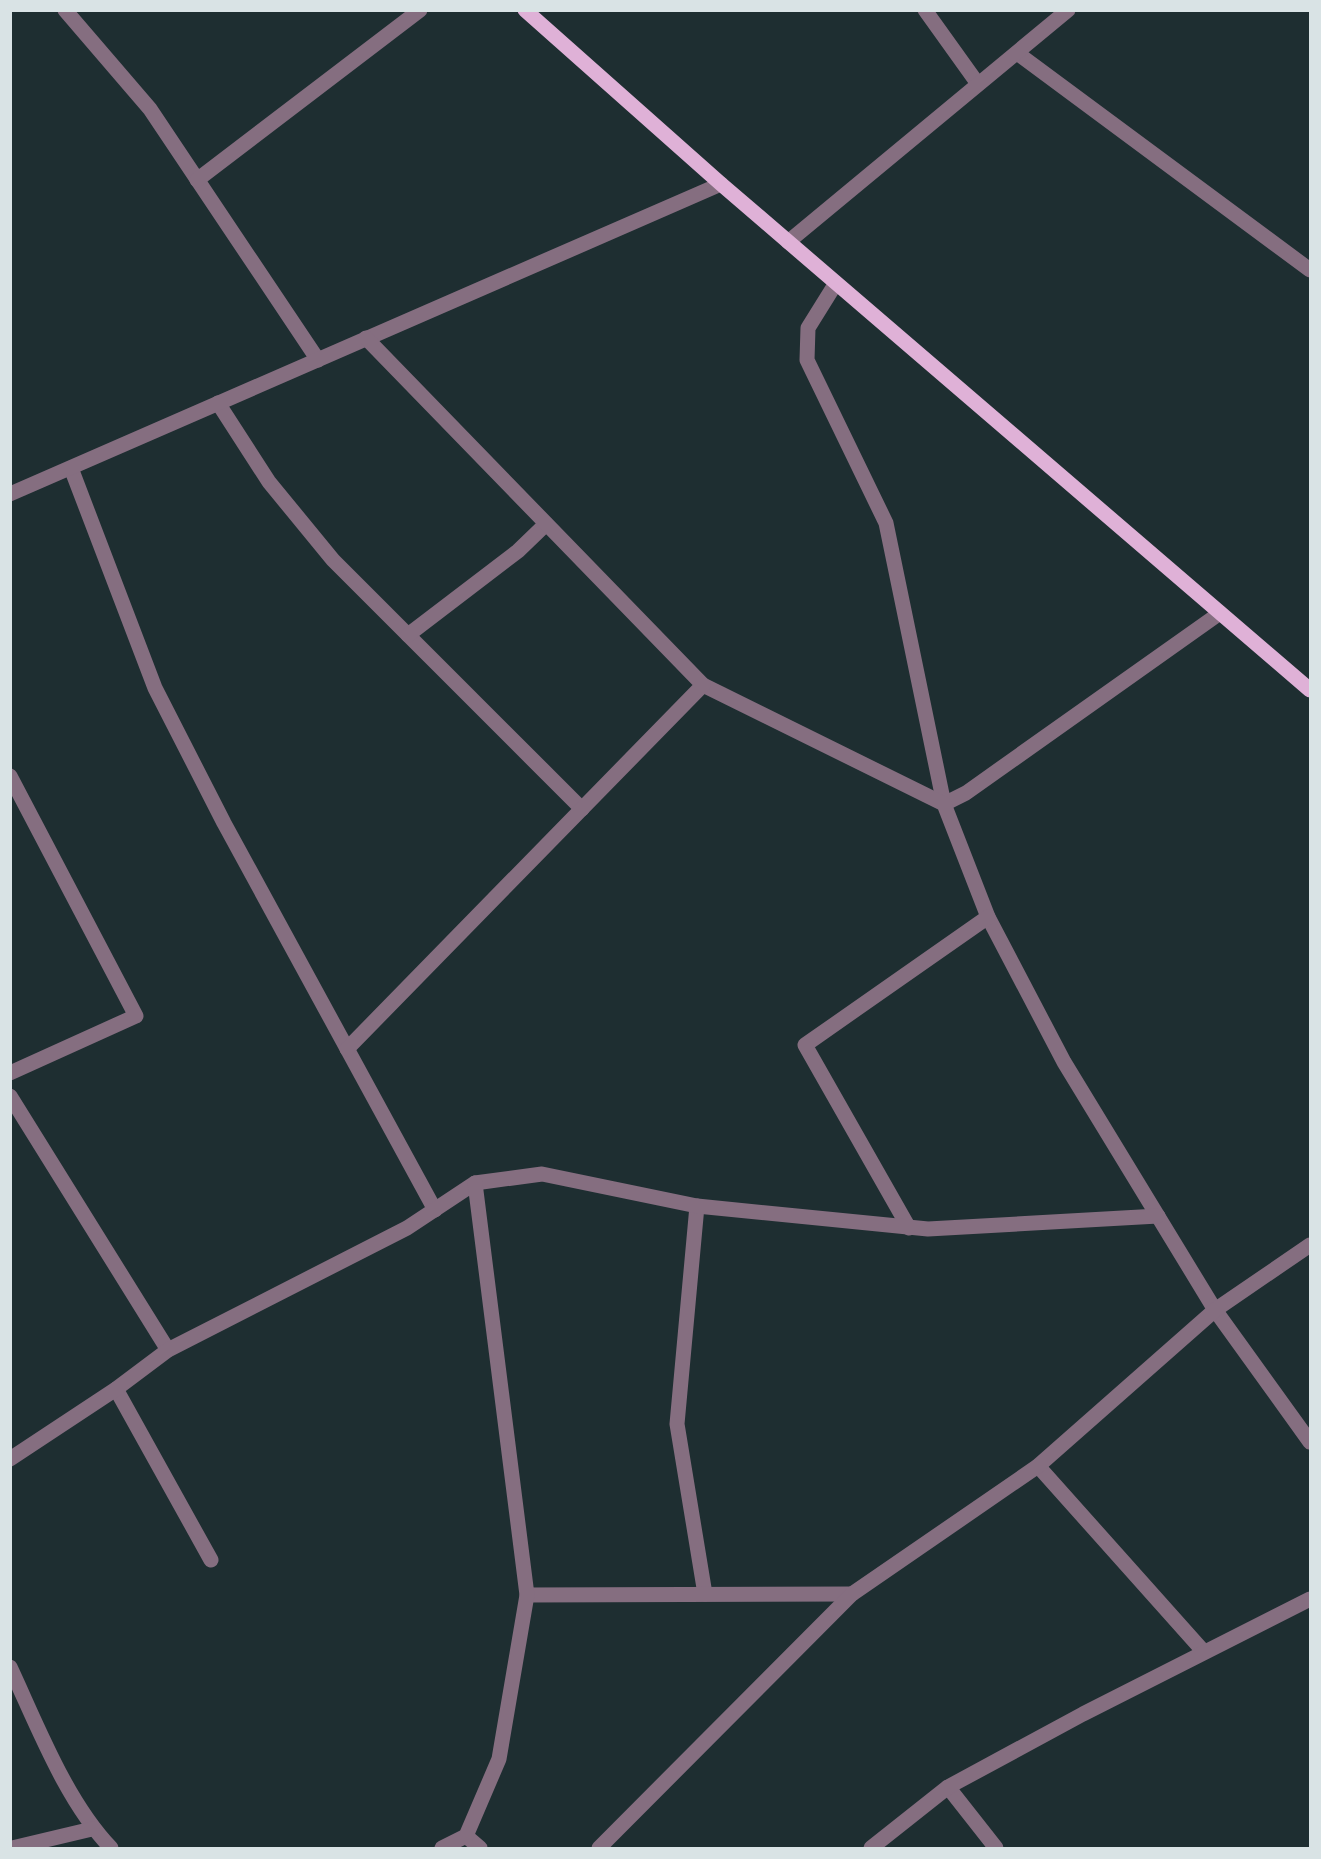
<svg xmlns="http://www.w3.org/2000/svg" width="1321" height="1859" font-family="'DejaVu Sans',sans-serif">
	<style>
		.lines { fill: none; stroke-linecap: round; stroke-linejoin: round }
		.minor { stroke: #856e80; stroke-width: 15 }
		.major { stroke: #dfb1d7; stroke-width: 15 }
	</style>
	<rect width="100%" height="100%" fill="#1e2e31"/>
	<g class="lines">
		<g class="minor">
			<path d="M 65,10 L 150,109 L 318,360"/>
			<path d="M 925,10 L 978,84"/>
			<path d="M 1017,53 L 1310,270"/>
			<path d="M 197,180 L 420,10"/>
			<path d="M 788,242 L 1068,10"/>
			<path d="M 836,283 L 808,328 L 807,360 L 886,523 L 944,804 L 966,793 L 1220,613"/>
			<path d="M 218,403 L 269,482 L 333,560 L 582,809"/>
			<path d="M 71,468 L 155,688 L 224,823 L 435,1210"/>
			<path d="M 10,494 L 721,184"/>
			<path d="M 408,635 L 518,551 L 546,524"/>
			<path d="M 703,685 L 944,804 L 988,917 L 1064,1062 L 1215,1310 L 1310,1442"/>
			<path d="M 10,776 L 136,1016 L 10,1073"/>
			<path d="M 347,1049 L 703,685 L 366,338"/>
			<path d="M 10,1096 L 168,1350"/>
			<path d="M 697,1206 L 677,1424 L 705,1594"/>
			<path d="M 909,1228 L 805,1045 L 988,917"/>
			<path d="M 116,1389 L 211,1560"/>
			<path d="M 10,1459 L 116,1389 L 168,1350 L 407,1228 L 475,1183 L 542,1174 L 697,1206 L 928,1229 L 1158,1216"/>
			<path d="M 1038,1466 L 1204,1652"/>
			<path d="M 527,1595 L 852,1594"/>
			<path d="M 10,1667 C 38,1727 66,1801 111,1848"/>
			<path d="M 948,1787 L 996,1848"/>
			<path d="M 466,1836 L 480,1848"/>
			<path d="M 12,1848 L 92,1829"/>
			<path d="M 442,1848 L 466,1836 L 499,1759 L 527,1595 L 475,1183"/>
			<path d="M 599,1848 L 852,1594 L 1038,1466 L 1215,1310 L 1310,1245"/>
			<path d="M 871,1848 L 948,1787 L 1083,1714 L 1310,1599"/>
		</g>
		<path class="major" d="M 525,10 L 721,184 L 1310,690"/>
	</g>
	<rect width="1321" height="1859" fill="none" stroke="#d9e3e5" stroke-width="24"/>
</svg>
